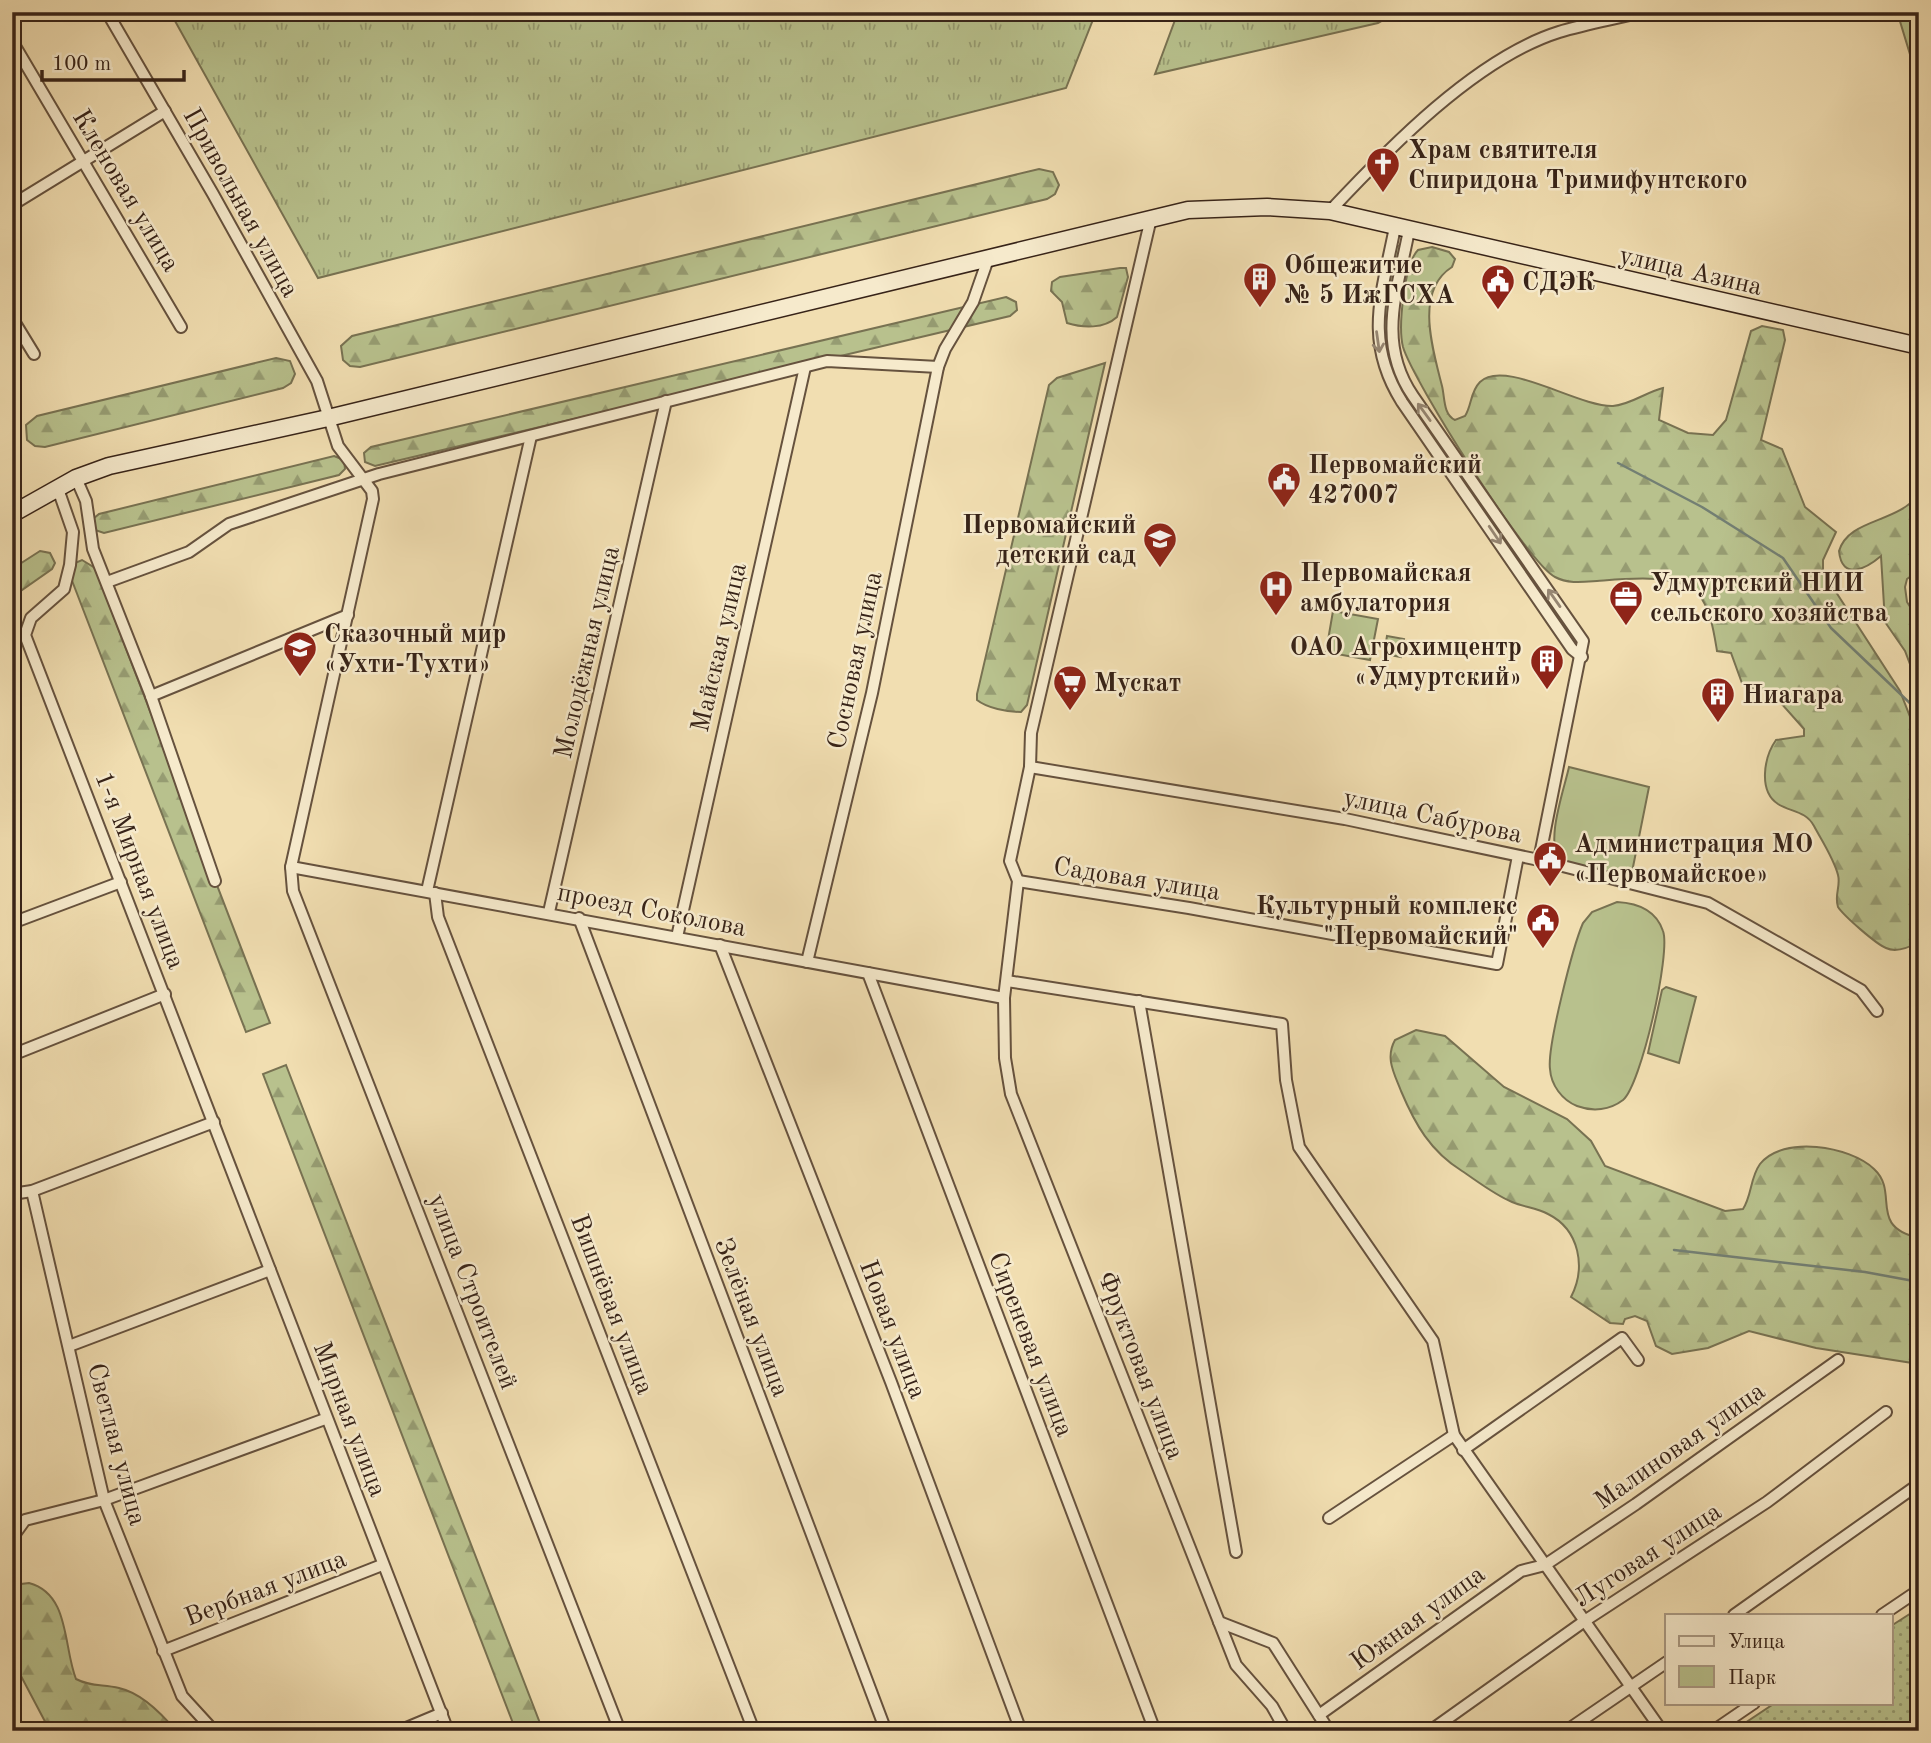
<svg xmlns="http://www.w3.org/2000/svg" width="1931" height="1743" font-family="'Old Standard TT',serif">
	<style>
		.grass { fill: url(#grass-tufts); stroke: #787252; stroke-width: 2 }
		.forest { fill: url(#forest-firs); stroke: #787252; stroke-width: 2 }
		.park { fill: #b8c18d; stroke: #787252; stroke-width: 2 }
		.garden { fill: url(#garden-dots); stroke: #787252; stroke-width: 2 }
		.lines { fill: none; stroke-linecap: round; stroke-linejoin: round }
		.stream { stroke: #737f73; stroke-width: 2.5 }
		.street-casing { stroke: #66523e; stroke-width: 14 }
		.secondary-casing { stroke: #372318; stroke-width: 19 }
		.street { stroke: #f6eacc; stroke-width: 10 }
		.secondary { stroke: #f6eacc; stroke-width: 16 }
		.oneway { stroke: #968672 }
		.labels { text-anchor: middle; stroke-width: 5; stroke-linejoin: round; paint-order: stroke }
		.poi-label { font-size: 26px; font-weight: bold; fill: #372318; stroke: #f6eacc; text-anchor: start }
		.street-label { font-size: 26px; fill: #372318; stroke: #f6eacc }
	</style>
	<defs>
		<pattern id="grass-tufts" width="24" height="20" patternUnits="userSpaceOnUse" patternTransform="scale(1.75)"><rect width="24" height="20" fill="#b8c18d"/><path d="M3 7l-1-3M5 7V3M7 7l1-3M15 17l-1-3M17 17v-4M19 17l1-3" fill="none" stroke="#969c72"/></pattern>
		<pattern id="forest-firs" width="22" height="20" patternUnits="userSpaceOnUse" patternTransform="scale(1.75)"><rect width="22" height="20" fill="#b8c18d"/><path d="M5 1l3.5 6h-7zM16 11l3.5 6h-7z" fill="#969c72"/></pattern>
		<pattern id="garden-dots" width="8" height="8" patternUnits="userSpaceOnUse" patternTransform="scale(1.75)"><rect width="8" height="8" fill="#b8c18d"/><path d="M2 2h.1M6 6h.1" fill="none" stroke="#969c72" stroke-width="1.8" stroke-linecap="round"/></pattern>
	</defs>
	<rect width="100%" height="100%" fill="#f1deb1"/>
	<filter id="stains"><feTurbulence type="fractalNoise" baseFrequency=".00286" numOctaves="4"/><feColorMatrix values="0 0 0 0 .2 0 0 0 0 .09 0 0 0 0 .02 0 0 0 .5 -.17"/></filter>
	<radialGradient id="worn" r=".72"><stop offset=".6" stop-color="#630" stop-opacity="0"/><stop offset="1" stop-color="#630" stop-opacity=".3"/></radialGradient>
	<g class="grass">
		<path d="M 170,12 L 1096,12 L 1066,88 L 318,278 Z"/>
		<path d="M 1178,12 L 1397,12 L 1378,23 L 1155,74 Z"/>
		<path d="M 1914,12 L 1919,12 L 1919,84 L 1899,18 Z"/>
		<path d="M 1394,245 L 1400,246 C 1390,298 1378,335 1402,385 L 1580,643 L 1575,646 L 1397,388 L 1380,333 Z"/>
	</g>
	<g class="forest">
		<path d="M 1039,169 L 1053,172 L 1059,185 L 1055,194 L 1047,199 L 360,367 L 350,366 L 343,360 L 341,346 L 352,336 Z"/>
		<path d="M 1432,247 L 1449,252 L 1455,259 L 1452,267 C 1414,291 1433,350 1442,386 C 1445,398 1443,414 1455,420 L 1465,416 C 1472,405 1470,392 1480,382 C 1504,358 1578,407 1613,406 C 1630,405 1646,392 1663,388 L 1659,420 L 1688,433 L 1713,435 L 1726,420 L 1751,331 L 1762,326 L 1783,330 L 1785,340 L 1761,440 L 1782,449 L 1805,507 L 1836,532 L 1823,560 L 1823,572 L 1900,691 L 1919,740 L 1919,942 C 1910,947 1896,953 1886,948 C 1876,944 1844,916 1838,907 C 1834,895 1841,886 1838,875 C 1834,859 1822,841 1814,826 C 1806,811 1791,812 1778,804 C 1758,791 1764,757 1776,740 L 1804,736 L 1804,729 L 1771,692 L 1743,686 L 1731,653 L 1717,651 C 1714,633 1711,610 1699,595 C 1681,572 1623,579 1597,581 C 1583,582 1568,584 1555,577 C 1528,564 1413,381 1403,347 C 1398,328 1404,264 1418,250 Z"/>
		<path d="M 1120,268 L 1126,268 L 1128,277 L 1117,317 C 1104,329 1083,328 1067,323 L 1062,302 L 1051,291 L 1052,282 L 1060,277 Z"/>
		<path d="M 1006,297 L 1016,302 L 1017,310 L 1010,316 L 375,466 L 365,462 L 364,453 L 371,447 Z"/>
		<path d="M 276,358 L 290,361 L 295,374 L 291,383 L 283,388 L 45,447 L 35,446 L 27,440 L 26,425 L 37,416 Z"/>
		<path d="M 1105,363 L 1027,705 L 1021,712 C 1007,712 987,708 977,700 L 977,694 L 1049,385 L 1057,378 Z"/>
		<path d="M 334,456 L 344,460 L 345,469 L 339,475 L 104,533 L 95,530 L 93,519 L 99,514 Z"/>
		<path d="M 1919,494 L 1919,570 L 1907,579 L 1905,587 L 1907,602 L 1919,621 L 1919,688 L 1905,651 L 1885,622 L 1881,556 C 1867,568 1842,582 1839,551 C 1849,518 1897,524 1919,494 Z"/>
		<path d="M 40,551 L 50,553 L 55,563 L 52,569 L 12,597 L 12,569 Z"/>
		<path d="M 82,560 L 95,568 L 270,1023 L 246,1032 L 71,578 L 75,563 Z"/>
		<path d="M 1416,1030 L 1445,1036 L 1504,1087 L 1567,1119 L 1591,1141 L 1605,1166 L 1725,1211 L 1743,1209 C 1752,1195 1750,1178 1760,1164 C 1783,1135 1850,1146 1874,1169 C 1900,1193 1867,1226 1919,1238 L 1919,1364 L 1816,1348 L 1749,1331 L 1708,1348 L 1672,1354 L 1656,1346 L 1647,1321 L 1635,1316 L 1625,1319 L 1623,1324 L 1610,1323 L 1571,1297 C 1586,1268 1580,1230 1548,1214 C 1537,1208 1524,1207 1512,1202 C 1495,1195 1477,1181 1462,1171 C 1430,1151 1415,1124 1401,1091 C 1394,1073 1385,1058 1395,1040 Z"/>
		<path d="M 286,1065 L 543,1731 L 516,1731 L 263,1074 Z"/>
		<path d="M 29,1583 C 70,1594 63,1646 76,1679 C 91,1687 103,1684 119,1688 C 141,1693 162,1714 176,1731 L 50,1731 L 12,1659 L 12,1596 L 21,1584 Z"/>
	</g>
	<g class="park">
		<path d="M 1333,611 L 1378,619 L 1370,660 L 1326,652 Z"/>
		<path d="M 1387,636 L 1404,639 L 1401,657 L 1384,654 Z"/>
		<path d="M 1569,767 L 1649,787 L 1631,877 L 1561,862 C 1544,844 1564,790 1569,767 Z"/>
		<path d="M 1617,902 C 1637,903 1656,910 1663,931 C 1671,953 1641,1085 1623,1100 C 1610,1110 1593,1112 1577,1106 C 1562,1100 1551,1085 1550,1069 C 1547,1047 1573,946 1583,923 L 1592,912 Z"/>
		<path d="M 1666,987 L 1696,997 L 1679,1063 L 1648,1053 L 1662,990 Z"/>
	</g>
	<path class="garden" d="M 1919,1608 L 1919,1731 L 1733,1731 L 1775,1703 L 1891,1703 L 1891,1626 Z"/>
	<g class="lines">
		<g class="stream">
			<path d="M 1618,463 L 1702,507 L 1783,558 L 1831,628 L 1914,707 L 1919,717"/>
			<path d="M 1674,1250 L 1865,1272 L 1919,1282"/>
		</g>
		<g class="street-casing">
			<g id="street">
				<path d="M 107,12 L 213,194 L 317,381 L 338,446 L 372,491 L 373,499 L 291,867 L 293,891 L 620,1731"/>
				<path d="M 12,41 L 181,327"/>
				<path d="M 12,205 L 165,111"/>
				<path d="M 1330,211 C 1388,149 1476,58 1559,32 C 1586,24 1614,19 1642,12"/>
				<path d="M 1151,218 L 1031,733 L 1030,767 L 1010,861 L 1018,881 L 1004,998 L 1005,1058 L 1011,1094 L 1236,1665 L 1272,1706 L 1286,1731"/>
				<path d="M 1395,227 C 1382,294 1363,340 1402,402 L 1572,649 L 1582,657"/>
				<path d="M 1409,230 C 1398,289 1376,342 1413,396 L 1583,641 L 1539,860"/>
				<path d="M 12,318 L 34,354"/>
				<path d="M 76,478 L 86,501 L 93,549 L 151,696 L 215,881"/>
				<path d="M 58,489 L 73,532 L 70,565 L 64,589 L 31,618 L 25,635 L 448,1731"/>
				<path d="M 107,582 L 189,552 L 229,524 L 379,474 L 827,361 L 938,367"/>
				<path d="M 151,696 L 348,615"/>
				<path d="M 1030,767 L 1345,819 L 1539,860 L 1708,903 L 1861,990 L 1877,1011"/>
				<path d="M 291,867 L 1004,998"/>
				<path d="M 1018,881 L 1189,908 L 1497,964 L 1518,856"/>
				<path d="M 427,891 L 531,436"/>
				<path d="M 435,893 L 438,917 L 754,1731"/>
				<path d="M 549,912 L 666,401"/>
				<path d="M 579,918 L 886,1731"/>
				<path d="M 12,923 L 121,882"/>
				<path d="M 677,937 L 805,367"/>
				<path d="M 720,945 L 891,1382 L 1021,1731"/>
				<path d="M 807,962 L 872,693 L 938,367 L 945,349 L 973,302 L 988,259"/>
				<path d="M 868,973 L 1155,1731"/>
				<path d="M 1007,981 L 1282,1024 L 1286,1080 L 1299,1147 L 1433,1341 L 1454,1435 L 1662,1731"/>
				<path d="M 1139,1001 L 1236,1552"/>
				<path d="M 12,1055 L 165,994"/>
				<path d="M 32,1191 L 104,1500 L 182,1696 L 214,1731"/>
				<path d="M 12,1194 L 32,1191 L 214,1122"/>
				<path d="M 69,1346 L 270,1270"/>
				<path d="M 1463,1450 L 1622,1338 L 1638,1360"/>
				<path d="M 12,1487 L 16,1530 L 14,1532"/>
				<path d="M 1329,1518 L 1454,1435"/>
				<path d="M 12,1538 L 25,1520 L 104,1500 L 325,1419"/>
				<path d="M 1734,1615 L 1919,1484"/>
				<path d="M 1882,1615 L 1919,1590"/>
				<path d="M 1219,1622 L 1273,1643 L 1329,1731"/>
				<path d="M 163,1651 L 382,1565"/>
				<path d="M 1319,1715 L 1521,1571 L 1545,1565 L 1636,1504 L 1838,1360"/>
				<path d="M 399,1731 L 442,1713"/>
				<path d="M 1430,1731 L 1586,1620 L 1767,1502 L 1886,1412"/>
				<path d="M 1566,1731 L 1667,1662"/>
				<path d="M 1713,1731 L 1754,1703"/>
			</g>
		</g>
		<g class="secondary-casing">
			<path id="secondary" d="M 12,514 L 76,478 L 109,466 L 328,418 L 1188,210 L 1267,207 L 1330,211 L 1919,346"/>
		</g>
		<use href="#street" class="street"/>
		<use href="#secondary" class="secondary"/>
	</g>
	<defs><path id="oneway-shaft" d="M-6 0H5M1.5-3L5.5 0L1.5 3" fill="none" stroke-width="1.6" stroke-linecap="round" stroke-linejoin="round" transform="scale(1.75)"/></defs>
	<g class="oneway">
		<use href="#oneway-shaft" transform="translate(1378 342) rotate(82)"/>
		<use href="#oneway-shaft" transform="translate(1424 412) rotate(-126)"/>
		<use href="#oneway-shaft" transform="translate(1495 535) rotate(56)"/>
		<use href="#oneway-shaft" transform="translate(1554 598) rotate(-125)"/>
	</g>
	<defs>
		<g id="church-pin" transform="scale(1.75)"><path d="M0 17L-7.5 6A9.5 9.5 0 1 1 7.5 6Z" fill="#8f2418" stroke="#f6eacc"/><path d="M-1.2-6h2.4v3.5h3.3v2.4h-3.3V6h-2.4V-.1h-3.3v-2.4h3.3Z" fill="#fff"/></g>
		<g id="building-pin" transform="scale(1.75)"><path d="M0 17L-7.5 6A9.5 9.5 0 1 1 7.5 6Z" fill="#8f2418" stroke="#f6eacc"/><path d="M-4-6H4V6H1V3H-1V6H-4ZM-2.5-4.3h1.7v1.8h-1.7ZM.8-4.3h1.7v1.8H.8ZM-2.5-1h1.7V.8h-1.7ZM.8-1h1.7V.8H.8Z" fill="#fff"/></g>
		<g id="civic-pin" transform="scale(1.75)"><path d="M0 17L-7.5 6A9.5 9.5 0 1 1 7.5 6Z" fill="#8f2418" stroke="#f6eacc"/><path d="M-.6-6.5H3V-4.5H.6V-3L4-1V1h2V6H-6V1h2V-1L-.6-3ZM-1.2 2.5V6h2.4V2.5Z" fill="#fff"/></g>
		<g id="school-pin" transform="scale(1.75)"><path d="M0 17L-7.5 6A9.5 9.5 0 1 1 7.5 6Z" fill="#8f2418" stroke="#f6eacc"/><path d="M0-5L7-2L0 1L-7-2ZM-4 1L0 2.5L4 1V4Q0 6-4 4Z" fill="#fff"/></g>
		<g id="hospital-pin" transform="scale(1.75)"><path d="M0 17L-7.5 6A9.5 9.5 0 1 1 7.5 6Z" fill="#8f2418" stroke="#f6eacc"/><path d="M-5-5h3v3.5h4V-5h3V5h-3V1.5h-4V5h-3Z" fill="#fff"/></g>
		<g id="office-pin" transform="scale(1.75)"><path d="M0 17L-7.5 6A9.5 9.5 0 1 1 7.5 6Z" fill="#8f2418" stroke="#f6eacc"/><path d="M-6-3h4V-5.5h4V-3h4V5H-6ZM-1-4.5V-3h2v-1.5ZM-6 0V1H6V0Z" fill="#fff"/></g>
		<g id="supermarket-pin" transform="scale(1.75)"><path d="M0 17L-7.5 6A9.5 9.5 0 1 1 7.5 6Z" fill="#8f2418" stroke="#f6eacc"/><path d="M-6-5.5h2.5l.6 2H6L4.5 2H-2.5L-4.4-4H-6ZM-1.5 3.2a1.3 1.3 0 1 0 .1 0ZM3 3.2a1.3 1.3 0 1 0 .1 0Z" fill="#fff"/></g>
	</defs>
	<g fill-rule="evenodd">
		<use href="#church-pin" x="1383" y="164"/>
		<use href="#building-pin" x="1260" y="279"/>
		<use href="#civic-pin" x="1498" y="281"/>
		<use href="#civic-pin" x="1284" y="479"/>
		<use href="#school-pin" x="1160" y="539"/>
		<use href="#hospital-pin" x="1276" y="587"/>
		<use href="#office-pin" x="1626" y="597"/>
		<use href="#school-pin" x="300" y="648"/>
		<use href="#building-pin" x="1547" y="661"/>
		<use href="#supermarket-pin" x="1070" y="682"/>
		<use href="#building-pin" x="1718" y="694"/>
		<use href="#civic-pin" x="1550" y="858"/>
		<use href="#civic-pin" x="1543" y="920"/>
	</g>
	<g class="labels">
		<g class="poi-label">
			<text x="1408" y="158">Храм святителя<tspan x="1408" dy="30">Спиридона Тримифунтского</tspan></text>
			<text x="1284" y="273">Общежитие<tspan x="1284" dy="30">№ 5 ИжГСХА</tspan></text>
			<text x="1522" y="290">СДЭК</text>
			<text x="1308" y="473">Первомайский<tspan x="1308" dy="30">427007</tspan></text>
			<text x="1136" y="533" text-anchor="end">Первомайский<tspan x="1136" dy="30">детский сад</tspan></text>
			<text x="1300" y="581">Первомайская<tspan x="1300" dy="30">амбулатория</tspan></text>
			<text x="1650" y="591">Удмуртский НИИ<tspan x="1650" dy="30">сельского хозяйства</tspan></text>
			<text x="324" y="642">Сказочный мир<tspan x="324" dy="30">«Ухти-Тухти»</tspan></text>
			<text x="1522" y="655" text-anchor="end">ОАО Агрохимцентр<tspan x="1522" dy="30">«Удмуртский»</tspan></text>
			<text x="1094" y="691">Мускат</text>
			<text x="1742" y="703">Ниагара</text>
			<text x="1574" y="852">Администрация МО<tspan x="1574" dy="30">«Первомайское»</tspan></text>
			<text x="1518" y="914" text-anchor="end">Культурный комплекс<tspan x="1518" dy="30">"Первомайский"</tspan></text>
		</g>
		<g class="street-label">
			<text transform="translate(127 190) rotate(59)" y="9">Кленовая улица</text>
			<text transform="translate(242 202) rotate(61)" y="9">Привольная улица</text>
			<text transform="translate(1691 270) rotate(13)" y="9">улица Азина</text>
			<text transform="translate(718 647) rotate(-77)" y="9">Майская улица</text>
			<text transform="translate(586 652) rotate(-77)" y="9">Молодёжная улица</text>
			<text transform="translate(854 660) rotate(-78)" y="9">Сосновая улица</text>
			<text transform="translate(1433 815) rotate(12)" y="9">улица Сабурова</text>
			<text transform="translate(141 870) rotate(69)" y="9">1-я Мирная улица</text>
			<text transform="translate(1137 878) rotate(9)" y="9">Садовая улица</text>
			<text transform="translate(652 909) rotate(11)" y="9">проезд Соколова</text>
			<text transform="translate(474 1291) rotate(69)" y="9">улица Строителей</text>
			<text transform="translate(613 1304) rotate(69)" y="9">Вишнёвая улица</text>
			<text transform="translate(753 1317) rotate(69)" y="9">Зелёная улица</text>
			<text transform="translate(894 1329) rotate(69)" y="9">Новая улица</text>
			<text transform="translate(1032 1344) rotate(69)" y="9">Сиреневая улица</text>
			<text transform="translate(1142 1365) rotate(69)" y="9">Фруктовая улица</text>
			<text transform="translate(351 1419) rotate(69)" y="9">Мирная улица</text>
			<text transform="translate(118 1444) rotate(75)" y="9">Светлая улица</text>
			<text transform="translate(1679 1445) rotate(-35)" y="9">Малиновая улица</text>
			<text transform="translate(1647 1554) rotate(-33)" y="9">Луговая улица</text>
			<text transform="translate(265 1587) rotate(-21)" y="9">Вербная улица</text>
			<text transform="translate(1417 1617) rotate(-36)" y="9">Южная улица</text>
		</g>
	</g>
	<rect width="1931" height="1743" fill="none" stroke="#f1deb1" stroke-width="42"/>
	<rect x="14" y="14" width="1903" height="1715" fill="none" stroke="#372318" stroke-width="3.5"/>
	<rect x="21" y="21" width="1889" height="1701" fill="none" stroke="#372318" stroke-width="2"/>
	<rect x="1665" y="1614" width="228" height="91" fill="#f6eacc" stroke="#aa9a84" stroke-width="2"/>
	<rect x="1679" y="1636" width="35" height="10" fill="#f6eacc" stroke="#aa9a84" stroke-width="2"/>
	<text x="1728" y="1648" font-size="21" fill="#372318">Улица</text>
	<rect x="1679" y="1666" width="35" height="21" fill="#b8c18d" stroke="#aa9a84" stroke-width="2"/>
	<text x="1728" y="1684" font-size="21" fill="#372318">Парк</text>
	<path d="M42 70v10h142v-10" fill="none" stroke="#372318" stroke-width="3.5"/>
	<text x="52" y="70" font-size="21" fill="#372318" stroke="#f6eacc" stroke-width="5" paint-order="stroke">100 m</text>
	<rect width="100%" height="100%" filter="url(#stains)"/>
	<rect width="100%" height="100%" fill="url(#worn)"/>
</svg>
